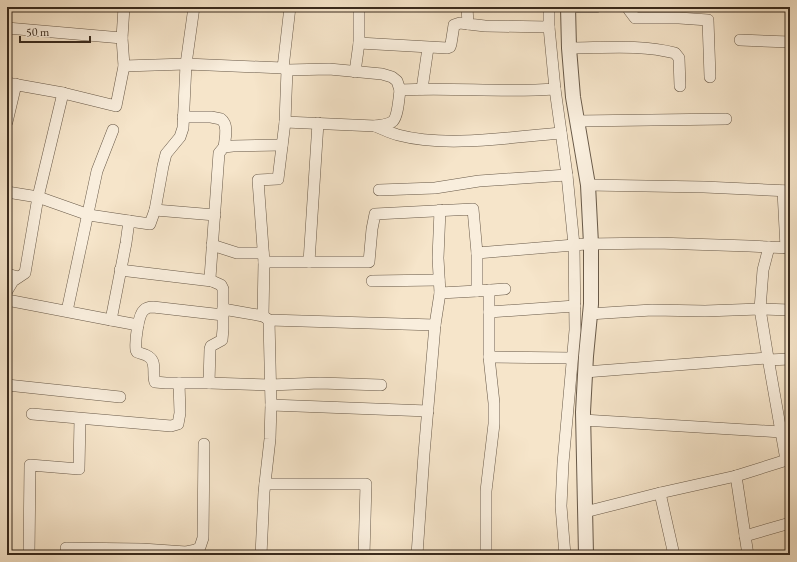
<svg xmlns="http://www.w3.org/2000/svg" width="797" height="562" font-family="'EB Garamond',serif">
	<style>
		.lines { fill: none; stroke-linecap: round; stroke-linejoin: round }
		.minor-casing { stroke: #685948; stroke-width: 12 }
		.tertiary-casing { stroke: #685948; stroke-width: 16 }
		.minor { stroke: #f9eedd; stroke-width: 11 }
		.tertiary { stroke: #f9eedd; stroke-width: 14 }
	</style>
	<rect width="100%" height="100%" fill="#f6e5ca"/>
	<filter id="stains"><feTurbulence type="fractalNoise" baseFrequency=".005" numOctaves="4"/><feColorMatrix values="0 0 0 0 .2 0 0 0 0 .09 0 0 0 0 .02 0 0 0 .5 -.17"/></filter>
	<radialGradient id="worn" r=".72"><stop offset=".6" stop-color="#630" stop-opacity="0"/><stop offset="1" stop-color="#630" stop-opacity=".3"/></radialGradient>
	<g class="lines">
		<g class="minor-casing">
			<g id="minor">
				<path d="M 467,7 L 468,24 L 485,26 L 549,27 L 549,7"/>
				<path d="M 577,7 L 596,7"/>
				<path d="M 629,7 L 629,10 L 635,18 L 679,18 L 708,20 L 710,77"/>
				<path d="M 7,28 L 122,38"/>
				<path d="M 740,40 L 790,42"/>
				<path d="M 359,43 L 447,48 L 450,47 L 451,44 L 454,25 L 460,23 L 468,24"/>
				<path d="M 569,48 C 603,48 641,44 675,53 L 679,58 L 680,86"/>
				<path d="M 124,66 L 186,64 L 194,7"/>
				<path d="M 287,70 L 329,69 L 382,74 L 392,77 L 397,81 L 400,90 C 452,87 503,93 555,89 L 549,27"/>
				<path d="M 355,72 L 359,43 L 359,7"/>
				<path d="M 7,83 L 63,93 L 38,197 L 7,192"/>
				<path d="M 422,89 L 428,48"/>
				<path d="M 63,93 L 116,106 L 124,66 L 122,38 L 124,7"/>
				<path d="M 183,117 L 211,117 L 221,119 C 229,125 225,139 224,147"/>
				<path d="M 577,121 L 726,119"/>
				<path d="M 7,122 L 16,84"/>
				<path d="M 285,122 L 375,126 C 381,125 389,125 393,121 C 398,116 399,97 400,90"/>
				<path d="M 375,126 C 383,129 390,133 398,135 C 447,148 510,137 561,133"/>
				<path d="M 588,185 L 704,187 L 790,191"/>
				<path d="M 379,190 L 435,188 L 479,181 L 567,175 L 555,89"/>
				<path d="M 783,191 L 786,248"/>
				<path d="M 155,210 L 215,215"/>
				<path d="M 212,245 L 237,253 L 263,253"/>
				<path d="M 477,253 L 477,291 L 505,289"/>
				<path d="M 264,262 L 369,262 L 372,229 L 375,214 L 473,209 L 477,253 L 586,244 L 657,243 L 749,246 L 790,248"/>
				<path d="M 309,262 L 318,123"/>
				<path d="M 120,270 L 212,281"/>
				<path d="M 7,274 L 18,277"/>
				<path d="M 372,281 L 439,280"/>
				<path d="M 7,291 L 13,281 L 25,273 L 38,197 L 89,215 L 129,221"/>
				<path d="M 440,293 L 477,291"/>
				<path d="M 7,300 L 111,320 L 126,243 L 129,221 L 150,224 L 155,210 L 163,166 L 166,154 L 180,137 L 183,128 L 186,64 L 283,68 L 290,7"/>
				<path d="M 223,309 L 263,316 L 269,320 L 435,325"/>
				<path d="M 67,311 L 97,171 L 113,130"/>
				<path d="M 489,312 L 575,306"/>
				<path d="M 589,314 L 652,310 L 705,311 L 760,309 L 790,310"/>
				<path d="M 223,315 L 153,307 C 150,307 147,307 144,310 C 138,315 135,341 136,350 L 137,352 C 141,354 146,354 149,357 C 157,362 152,374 155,382 L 166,383 L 209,383 L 270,385 L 320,383 L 381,385"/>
				<path d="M 263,316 L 264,262 L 258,180 L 278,179 L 285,122 L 287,70 L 283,68"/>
				<path d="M 111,320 L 138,325"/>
				<path d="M 489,357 L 572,358"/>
				<path d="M 768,358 L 786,460"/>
				<path d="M 768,360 L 790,359"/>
				<path d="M 585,372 L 768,358 L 760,309 L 763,270 L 769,247"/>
				<path d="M 209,383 L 210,349 L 211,346 L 222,340 L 223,329 L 223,289 L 221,285 L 212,281 L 210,278 L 219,153 L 224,147 L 233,146 L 282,145"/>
				<path d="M 7,385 L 120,397"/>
				<path d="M 271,405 L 428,411"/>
				<path d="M 32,414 L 171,426 L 178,424 L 180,413 L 179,383"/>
				<path d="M 583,420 L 781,432"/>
				<path d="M 736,476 L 748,555"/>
				<path d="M 265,484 L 366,484 L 364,555"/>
				<path d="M 660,493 L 674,555"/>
				<path d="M 585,512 L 660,493 L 736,476 L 790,459"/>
				<path d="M 745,536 L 790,523"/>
				<path d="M 66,548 L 142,549 L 186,552 L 196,550 L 200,547 L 203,538 L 204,444"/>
				<path d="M 29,555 L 30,465 L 79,469 L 80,419"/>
				<path d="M 261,555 L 264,492 L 270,439 L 271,405 L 269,320"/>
				<path d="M 417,555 L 424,454 L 435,325 L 440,293 L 438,258 L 440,210"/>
				<path d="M 486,555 L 486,491 L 494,424 L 494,403 L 489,357 L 489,290"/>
				<path d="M 565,555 L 561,506 L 563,463 L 575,330 L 574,245 L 567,175"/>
			</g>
		</g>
		<g class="tertiary-casing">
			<path id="tertiary" d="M 568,7 L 569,48 L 573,97 L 588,185 L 591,244 L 591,304 L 586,356 L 583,412 L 586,555"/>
		</g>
		<use href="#minor" class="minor"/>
		<use href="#tertiary" class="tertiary"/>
	</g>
	<rect width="797" height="562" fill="none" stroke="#f6e5ca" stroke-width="24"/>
	<rect x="8" y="8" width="781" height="546" fill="none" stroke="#392a1d" stroke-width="2"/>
	<rect x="12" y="12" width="773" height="538" fill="none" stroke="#392a1d"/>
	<path d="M20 36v6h70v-6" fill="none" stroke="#392a1d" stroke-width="2"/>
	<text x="26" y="36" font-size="12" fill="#392a1d" stroke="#f9eedd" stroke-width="3" paint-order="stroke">50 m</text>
	<rect width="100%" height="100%" filter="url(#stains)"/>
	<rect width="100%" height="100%" fill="url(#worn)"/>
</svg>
